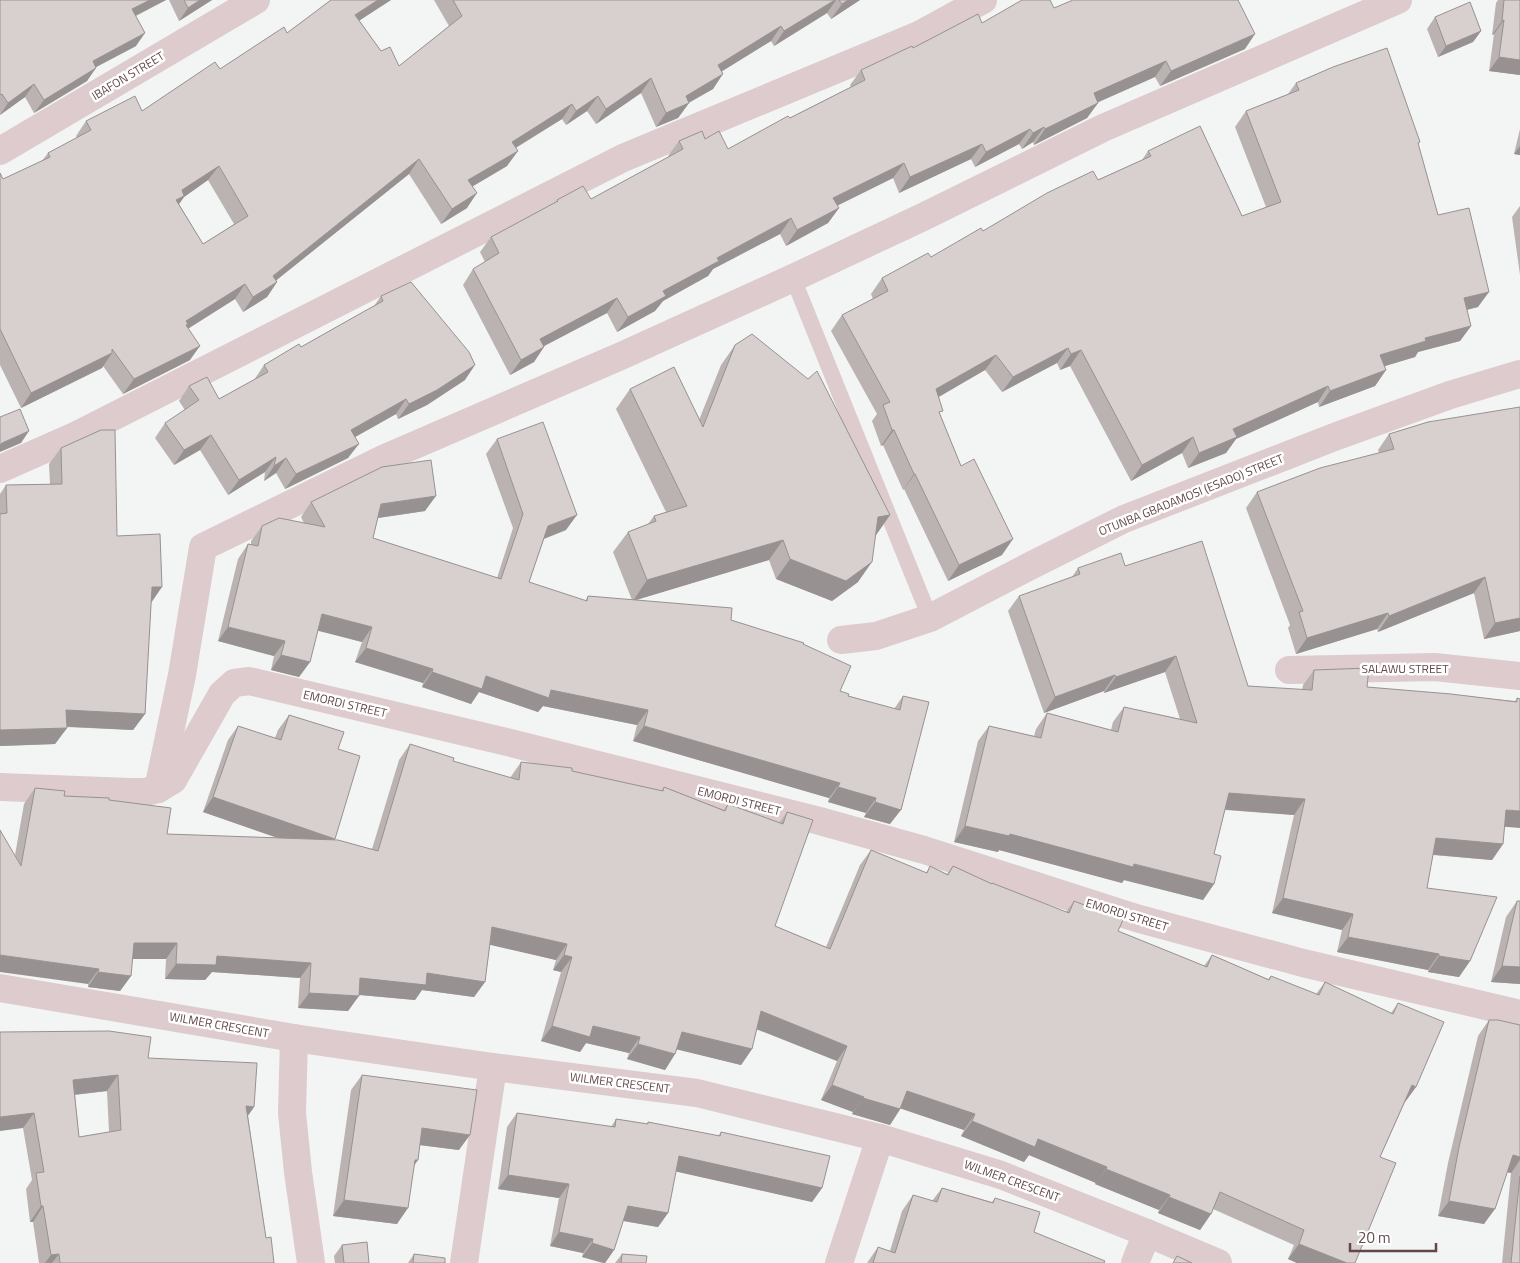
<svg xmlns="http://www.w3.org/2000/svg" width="1520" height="1263" font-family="'Titillium Web',sans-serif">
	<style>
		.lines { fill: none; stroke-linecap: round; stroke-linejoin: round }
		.service { stroke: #ddcbcd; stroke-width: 16 }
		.minor { stroke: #ddcbcd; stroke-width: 28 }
		.wall { fill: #bab3b2; fill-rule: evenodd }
		.shaded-wall { fill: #979291 }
		.building { fill: #d8d0cf; stroke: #979291; fill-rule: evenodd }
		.labels { text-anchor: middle; stroke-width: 5; stroke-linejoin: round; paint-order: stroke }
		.street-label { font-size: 12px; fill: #63484a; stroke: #fff }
	</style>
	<rect width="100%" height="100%" fill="#f3f5f4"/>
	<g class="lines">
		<path class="service" d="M 793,278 L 930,618"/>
		<g class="minor">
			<path d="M 0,151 L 256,0"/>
			<path d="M 0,469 L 77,435 L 623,158 L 919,35 L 983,0"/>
			<path d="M 841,640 L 876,636 L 930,618 L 1030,566 L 1124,519 L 1337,436 L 1450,395 L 1520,374"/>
			<path d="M 1289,670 L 1435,667 L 1520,676"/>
			<path d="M 0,787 L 130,792 L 145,792 L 158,789 L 173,780 L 222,694 L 234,683 L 249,681 L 511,743 L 816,820 L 924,850 L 1136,918 L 1303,963 L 1520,1014"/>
			<path d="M 158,789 L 182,675 L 203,547 L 385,458 L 621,356 L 793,278 L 923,217 L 1103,128 L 1398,0"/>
			<path d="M 0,988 L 294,1038 L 493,1067 L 697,1093 L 880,1138 L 1001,1175 L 1147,1233 L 1218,1263"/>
			<path d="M 294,1038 L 292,1113 L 298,1172 L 311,1263"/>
			<path d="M 464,1263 L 493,1067"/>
			<path d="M 839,1263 L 880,1138"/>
			<path d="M 1135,1263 L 1147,1233"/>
		</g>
	</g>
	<g class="wall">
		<path d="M 0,0 L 166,0 L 136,16 L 136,46 L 96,67 L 87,81 L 34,113 L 25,97 L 0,115 Z"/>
		<path d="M 169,0 L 212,0 L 179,21 Z"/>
		<path d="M 331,0 L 391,0 L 359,20 L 381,51 L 399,66 L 449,26 L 434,0 L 860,0 L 831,19 L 827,13 L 774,46 L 771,41 L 722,71 L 713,89 L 689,103 L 678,118 L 656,127 L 641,93 L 596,124 L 587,111 L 566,125 L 562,119 L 516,148 L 507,166 L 473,186 L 467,208 L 441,224 L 409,174 L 276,280 L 277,282 L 267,297 L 243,312 L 235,299 L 188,328 L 190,360 L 123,394 L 103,366 L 102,368 L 21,408 L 0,365 L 0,173 L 3,179 L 42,161 L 48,153 L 77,138 L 76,136 L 86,121 L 142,111 L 287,33 ZM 208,180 L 234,224 L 203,244 L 179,204 L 184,197 Z"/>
		<path d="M 1498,0 L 1520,0 L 1520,75 L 1489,71 L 1494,34 L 1492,35 L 1496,3 Z"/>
		<path d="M 1054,8 L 1245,49 L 1160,86 L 1155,77 L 1097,102 L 1098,103 L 1087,118 L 1034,145 L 1033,142 L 1022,149 L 1019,144 L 975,167 L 971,159 L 899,193 L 893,178 L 837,206 L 839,208 L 828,223 L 786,246 L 780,234 L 713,269 L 708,276 L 663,301 L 655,311 L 617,332 L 607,313 L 544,346 L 534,362 L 510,375 L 463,285 L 473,269 L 485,262 L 480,252 L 491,237 L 555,203 L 557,200 L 591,199 L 669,157 L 668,156 L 679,141 L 705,139 L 728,149 L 851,87 L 850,85 L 861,70 L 913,48 L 982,23 Z"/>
		<path d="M 1435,17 L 1481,31 L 1473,42 L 1438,57 L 1427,29 Z"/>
		<path d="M 1296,83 L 1418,145 L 1438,215 L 1478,307 L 1467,310 L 1471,326 L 1460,341 L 1418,352 L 1415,357 L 1384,366 L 1386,370 L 1375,386 L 1319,407 L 1318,402 L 1236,439 L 1226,453 L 1188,468 L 1182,453 L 1131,481 L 1070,366 L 1060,370 L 1057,363 L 1002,392 L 985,370 L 938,397 L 940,415 L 961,466 L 1002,555 L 948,581 L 904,489 L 903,490 L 883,445 L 881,446 L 872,421 L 877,414 L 831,331 L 842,315 L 873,299 L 871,294 L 882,278 L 931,257 L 983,231 L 1142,160 L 1148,151 L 1242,216 L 1266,207 L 1235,127 L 1246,111 L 1288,94 Z"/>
		<path d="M 1520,129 L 1520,155 L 1514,154 Z"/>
		<path d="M 1520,206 L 1520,275 L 1512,217 Z"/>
		<path d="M 381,296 L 465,380 L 427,405 L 398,419 L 396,414 L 355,437 L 348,458 L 285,489 L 276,473 L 264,481 L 265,472 L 228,495 L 200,450 L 174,465 L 155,438 L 165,423 L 185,410 L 179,401 L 189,386 L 219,399 L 254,380 L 264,365 L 301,347 L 374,306 Z"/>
		<path d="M 735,345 L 890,515 L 876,535 L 875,536 L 858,582 L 832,601 L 776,579 L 769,560 L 635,600 L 731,620 L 803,644 L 840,691 L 848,696 L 894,709 L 903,696 L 890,824 L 864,817 L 866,813 L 828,802 L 829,798 L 633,741 L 637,725 L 543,706 L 538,712 L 479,692 L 471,704 L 422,687 L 423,683 L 355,662 L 362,642 L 318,630 L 310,662 L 299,677 L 271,670 L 274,656 L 218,641 L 238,559 L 248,544 L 251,544 L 251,541 L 262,526 L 304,523 L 301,517 L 311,502 L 425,511 L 378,518 L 373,538 L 497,578 L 513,528 L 486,454 L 497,439 L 566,530 L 544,539 L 529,582 L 585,601 L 588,596 L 632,600 L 613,552 L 628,532 L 648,524 L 654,516 L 666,512 L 616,409 L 630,389 L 699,420 L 721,365 Z"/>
		<path d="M 1428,422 L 1520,631 L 1484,639 L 1474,593 L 1378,632 L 1377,629 L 1296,654 L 1288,628 L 1290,625 L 1246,508 L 1257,492 L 1379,453 L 1378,450 L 1389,434 Z"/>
		<path d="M 61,448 L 117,536 L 151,603 L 145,714 L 133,730 L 66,727 L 67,728 L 55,744 L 0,746 L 0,494 L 6,485 L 50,484 L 49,464 Z"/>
		<path d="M 1125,566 L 1248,686 L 1302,690 L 1303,685 L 1314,670 L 1367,687 L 1515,701 L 1517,698 L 1503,844 L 1492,860 L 1433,855 L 1427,888 L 1470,961 L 1459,977 L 1428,972 L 1428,970 L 1337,952 L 1342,930 L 1272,913 L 1294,815 L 1225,810 L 1214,854 L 1214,884 L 1203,900 L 1124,880 L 1122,883 L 999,850 L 998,852 L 954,842 L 978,741 L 989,726 L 1034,736 L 1036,729 L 1047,713 L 1111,730 L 1113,722 L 1124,707 L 1180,719 L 1165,672 L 1104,693 L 1104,691 L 1044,713 L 1008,611 L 1019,596 L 1072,577 L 1078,568 Z"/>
		<path d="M 289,715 L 338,749 L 335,840 L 372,849 L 399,760 L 410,744 L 453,761 L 510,778 L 521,762 L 572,771 L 661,791 L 664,787 L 724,810 L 728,804 L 779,823 L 787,812 L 775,926 L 826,947 L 860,865 L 871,850 L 926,873 L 930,866 L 947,874 L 953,866 L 991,884 L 1066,912 L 1074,901 L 1118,931 L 1204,966 L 1212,955 L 1268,979 L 1271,976 L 1316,994 L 1325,982 L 1391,1013 L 1398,1003 L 1416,1087 L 1405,1102 L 1380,1157 L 1355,1263 L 1297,1263 L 1288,1259 L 1294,1245 L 1213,1209 L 1211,1214 L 1200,1230 L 1158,1213 L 1159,1210 L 1095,1184 L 1096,1183 L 1029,1155 L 1024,1162 L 961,1136 L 964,1130 L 901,1108 L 890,1125 L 852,1114 L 853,1112 L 821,1100 L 837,1061 L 757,1029 L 752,1049 L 741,1065 L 677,1049 L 675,1054 L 665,1070 L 627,1059 L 629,1053 L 586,1043 L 580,1052 L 541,1041 L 561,972 L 553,970 L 556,960 L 490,944 L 485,982 L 474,997 L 422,990 L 415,1000 L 359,995 L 348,1011 L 298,1008 L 300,978 L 212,972 L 205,980 L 165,979 L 166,959 L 132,959 L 131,976 L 120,991 L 88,987 L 88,984 L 15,855 L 24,804 L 35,788 L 64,796 L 109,800 L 167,834 L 278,838 L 203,812 L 228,740 L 238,726 L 275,738 L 278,730 Z"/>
		<path d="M 1517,901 L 1520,901 L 1520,984 L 1491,982 L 1506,917 Z"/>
		<path d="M 1489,1020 L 1520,1025 L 1520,1263 L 1502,1263 L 1511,1173 L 1507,1172 L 1484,1224 L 1438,1216 L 1448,1163 L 1478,1036 Z"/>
		<path d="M 0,1032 L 148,1058 L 254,1107 L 248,1116 L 266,1238 L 274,1263 L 39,1263 L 33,1222 L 30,1222 L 26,1189 L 32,1180 L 23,1128 ZM 107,1091 L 109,1132 L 79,1137 L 75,1095 Z"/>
		<path d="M 362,1075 L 459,1150 L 420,1145 L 397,1224 L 333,1216 L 351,1090 Z"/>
		<path d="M 517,1113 L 611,1127 L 616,1119 L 647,1124 L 648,1122 L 718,1136 L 721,1132 L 822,1188 L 812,1202 L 676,1171 L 668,1213 L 658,1227 L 623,1221 L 614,1250 L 605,1263 L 602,1263 L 582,1257 L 583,1253 L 550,1246 L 559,1198 L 498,1189 L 507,1127 Z"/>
		<path d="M 942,1188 L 992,1202 L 995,1198 L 1034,1232 L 1104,1263 L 867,1263 L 878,1247 L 890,1251 L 902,1211 L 913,1195 L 932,1201 Z"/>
		<path d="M 342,1245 L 369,1263 L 335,1263 L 334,1256 Z"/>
		<path d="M 414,1254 L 445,1263 L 408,1263 Z"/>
		<path d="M 622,1254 L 646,1263 L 615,1263 Z"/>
	</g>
	<g class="shaded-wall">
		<path d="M 150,0 L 166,0 L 123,22 L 132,9 Z"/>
		<path d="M 200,0 L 212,0 L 179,21 L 188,8 Z"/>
		<path d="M 378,0 L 391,0 L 345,30 L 355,15 Z"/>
		<path d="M 835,0 L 836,0 L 827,13 L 774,46 L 784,31 Z"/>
		<path d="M 848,0 L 860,0 L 831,19 L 842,4 Z"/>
		<path d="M 1504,20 L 1494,34 L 1492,35 L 1502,21 Z"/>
		<path d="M 781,26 L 771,41 L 708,80 L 718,65 Z"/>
		<path d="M 1481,31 L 1473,42 L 1438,57 L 1446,46 Z"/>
		<path d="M 145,33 L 136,46 L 83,74 L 93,61 Z"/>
		<path d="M 1255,34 L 1245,49 L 1160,86 L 1171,71 Z"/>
		<path d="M 1499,57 L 1520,60 L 1520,75 L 1489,71 Z"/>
		<path d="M 1166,61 L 1155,77 L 1083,109 L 1094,93 Z"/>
		<path d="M 96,68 L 87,81 L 34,113 L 44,100 Z"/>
		<path d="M 723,74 L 713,89 L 686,104 L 689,103 L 678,118 L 656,127 L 666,113 L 686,96 Z"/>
		<path d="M 651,78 L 641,93 L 596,124 L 606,109 Z"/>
		<path d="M 34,84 L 25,97 L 0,115 L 8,103 Z"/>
		<path d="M 598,96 L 587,111 L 566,125 L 576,111 Z"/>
		<path d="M 1098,103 L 1087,118 L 1034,145 L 1045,129 Z"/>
		<path d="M 572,104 L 562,119 L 502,156 L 512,142 Z"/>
		<path d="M 1044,127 L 1033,142 L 1022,149 L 1033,133 Z"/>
		<path d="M 1030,129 L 1019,144 L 975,167 L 986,152 Z"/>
		<path d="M 982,144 L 971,159 L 899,193 L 910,177 Z"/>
		<path d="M 1520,146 L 1520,155 L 1514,154 Z"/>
		<path d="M 518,151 L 507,166 L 458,195 L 468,180 Z"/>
		<path d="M 419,159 L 409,174 L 263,291 L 273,276 Z"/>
		<path d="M 904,163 L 893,178 L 822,213 L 833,198 Z"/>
		<path d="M 219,166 L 208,180 L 184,197 L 174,211 L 166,215 L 182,190 Z"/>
		<path d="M 477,193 L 467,208 L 441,224 L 452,209 Z"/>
		<path d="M 839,208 L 828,223 L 786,246 L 797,230 Z"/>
		<path d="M 791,218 L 780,234 L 713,269 L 708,276 L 663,301 L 655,311 L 617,332 L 628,317 L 663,291 L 717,258 Z"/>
		<path d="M 277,282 L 267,297 L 243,312 L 253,297 Z"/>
		<path d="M 245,284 L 235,299 L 183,332 L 186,321 Z"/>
		<path d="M 1489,292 L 1478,307 L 1453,313 L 1464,298 Z"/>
		<path d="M 617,298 L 607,313 L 529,354 L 540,339 Z"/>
		<path d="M 1471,326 L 1460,341 L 1418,352 L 1415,357 L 1369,371 L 1380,355 L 1425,338 Z"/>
		<path d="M 200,346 L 190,360 L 123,394 L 134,379 Z"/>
		<path d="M 544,347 L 534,362 L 510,375 L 521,360 Z"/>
		<path d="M 1068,348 L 1057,363 L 1002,392 L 1013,377 Z"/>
		<path d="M 1081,350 L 1070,366 L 1060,370 L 1071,354 Z"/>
		<path d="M 112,353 L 102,368 L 21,408 L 31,393 Z"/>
		<path d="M 996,355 L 985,370 L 925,405 L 936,389 Z"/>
		<path d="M 475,365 L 465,380 L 427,405 L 398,419 L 409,404 Z"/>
		<path d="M 1386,370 L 1375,386 L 1319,407 L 1330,391 Z"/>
		<path d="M 1328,386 L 1318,402 L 1236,439 L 1226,453 L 1188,468 L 1199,453 L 1233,429 Z"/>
		<path d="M 406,399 L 396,414 L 341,445 L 351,430 Z"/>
		<path d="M 892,430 L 894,430 L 883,445 L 881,446 Z"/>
		<path d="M 29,431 L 21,443 L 0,452 L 0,445 L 2,443 Z"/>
		<path d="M 211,435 L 200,450 L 174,465 L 184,450 Z"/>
		<path d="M 1193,437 L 1182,453 L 1131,481 L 1142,465 Z"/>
		<path d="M 359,444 L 348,458 L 285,489 L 296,474 Z"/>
		<path d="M 276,457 L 265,472 L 228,495 L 239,480 Z"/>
		<path d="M 286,458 L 276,473 L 264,481 L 274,466 Z"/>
		<path d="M 914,474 L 915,474 L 904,489 L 903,490 Z"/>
		<path d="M 436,496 L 425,511 L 371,519 L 381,504 Z"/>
		<path d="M 577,515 L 566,530 L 538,541 L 548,526 Z"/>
		<path d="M 890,515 L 876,535 L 863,537 L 878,517 Z"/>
		<path d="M 1013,539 L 1002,555 L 948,581 L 959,565 Z"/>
		<path d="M 783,540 L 769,560 L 633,601 L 647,580 Z"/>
		<path d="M 790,559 L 872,562 L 858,582 L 832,601 L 776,579 Z"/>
		<path d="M 1485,577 L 1474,593 L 1378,632 L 1389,616 Z"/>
		<path d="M 152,587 L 162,587 L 151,603 Z"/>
		<path d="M 1388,613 L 1377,629 L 1296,654 L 1307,638 Z"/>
		<path d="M 322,614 L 372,627 L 362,642 L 311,629 Z"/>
		<path d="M 1520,618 L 1520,631 L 1484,639 L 1495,623 Z"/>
		<path d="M 228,627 L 285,641 L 274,656 L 218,641 Z"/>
		<path d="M 366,648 L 433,669 L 423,683 L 355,662 Z"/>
		<path d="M 281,655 L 310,662 L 299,677 L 271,670 Z"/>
		<path d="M 1176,656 L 1165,672 L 1104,693 L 1116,677 Z"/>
		<path d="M 432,672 L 486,676 L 551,690 L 648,710 L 637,725 L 543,706 L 538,712 L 479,692 L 471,704 L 422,687 Z"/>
		<path d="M 1115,675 L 1104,691 L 1044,713 L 1055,697 Z"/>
		<path d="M 66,710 L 145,714 L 133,730 L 54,726 Z"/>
		<path d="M 644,726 L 840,783 L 829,798 L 633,741 Z"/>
		<path d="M 67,728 L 55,744 L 0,746 L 0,730 Z"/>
		<path d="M 838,787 L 876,798 L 866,813 L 828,802 Z"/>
		<path d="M 1229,793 L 1305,799 L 1294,815 L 1218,809 Z"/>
		<path d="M 213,797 L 335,839 L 324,854 L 203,812 Z"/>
		<path d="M 875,802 L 901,810 L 890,824 L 864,817 Z"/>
		<path d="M 1506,810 L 1520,811 L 1520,828 L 1495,826 Z"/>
		<path d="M 965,826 L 1010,834 L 1214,884 L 1203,900 L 1124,880 L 1122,883 L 999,850 L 998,852 L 954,842 Z"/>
		<path d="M 1436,838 L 1503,844 L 1492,860 L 1425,854 Z"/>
		<path d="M 1283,898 L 1353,914 L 1342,930 L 1272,913 Z"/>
		<path d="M 492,927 L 567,944 L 556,960 L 482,943 Z"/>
		<path d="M 1348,937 L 1439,954 L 1428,970 L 1337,952 Z"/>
		<path d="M 134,943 L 177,943 L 166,959 L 123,959 Z"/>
		<path d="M 0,955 L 99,969 L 88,984 L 0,972 Z"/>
		<path d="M 564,955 L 572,957 L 561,972 L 553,970 Z"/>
		<path d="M 217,956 L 311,963 L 300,978 L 212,972 L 205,980 L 165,979 L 176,964 Z"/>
		<path d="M 1439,956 L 1470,961 L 1459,977 L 1428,972 Z"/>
		<path d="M 1502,966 L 1520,967 L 1520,984 L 1491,982 Z"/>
		<path d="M 98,972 L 131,976 L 120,991 L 88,987 Z"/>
		<path d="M 427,973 L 485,982 L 474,997 L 422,990 L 415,1000 L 350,994 L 360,978 Z"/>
		<path d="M 309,993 L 359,996 L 348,1011 L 298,1008 Z"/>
		<path d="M 761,1011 L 847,1046 L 837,1061 L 751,1027 Z"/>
		<path d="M 552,1026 L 593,1026 L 640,1037 L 629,1053 L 586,1043 L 580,1052 L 541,1041 Z"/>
		<path d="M 682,1032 L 752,1049 L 741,1065 L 671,1048 Z"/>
		<path d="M 638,1044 L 675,1054 L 665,1070 L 627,1059 Z"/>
		<path d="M 118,1075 L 107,1091 L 62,1096 L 73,1080 Z"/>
		<path d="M 832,1085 L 864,1097 L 853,1112 L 821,1100 Z"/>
		<path d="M 1412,1085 L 1416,1087 L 1405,1102 L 1401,1100 Z"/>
		<path d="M 907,1091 L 975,1114 L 964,1130 L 896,1107 Z"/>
		<path d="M 863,1098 L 900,1109 L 890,1125 L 852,1114 Z"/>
		<path d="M 246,1106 L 254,1107 L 243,1122 Z"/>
		<path d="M 34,1113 L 23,1128 L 0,1131 L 0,1117 Z"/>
		<path d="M 972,1121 L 1038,1139 L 1107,1167 L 1096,1183 L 1029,1155 L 1024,1162 L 961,1136 Z"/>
		<path d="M 422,1128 L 470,1135 L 459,1150 L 411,1144 Z"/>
		<path d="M 1513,1155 L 1520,1157 L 1520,1160 L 1511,1173 L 1502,1171 Z"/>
		<path d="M 679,1156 L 822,1188 L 812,1202 L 669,1170 Z"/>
		<path d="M 415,1160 L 418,1160 L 407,1176 Z"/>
		<path d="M 1106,1169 L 1170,1195 L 1159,1210 L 1095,1184 Z"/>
		<path d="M 508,1175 L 569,1184 L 559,1198 L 498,1189 Z"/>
		<path d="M 1169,1197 L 1211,1214 L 1200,1230 L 1158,1213 Z"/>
		<path d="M 344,1200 L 408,1208 L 397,1224 L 333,1216 Z"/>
		<path d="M 1449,1201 L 1495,1209 L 1484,1224 L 1438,1216 Z"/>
		<path d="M 41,1206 L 43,1206 L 33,1222 L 30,1222 Z"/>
		<path d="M 628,1206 L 668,1213 L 658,1227 L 618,1220 Z"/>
		<path d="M 559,1232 L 593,1239 L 583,1253 L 550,1246 Z"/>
		<path d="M 592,1243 L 614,1250 L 605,1263 L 582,1257 Z"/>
		<path d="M 1299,1244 L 1347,1263 L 1297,1263 L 1288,1259 Z"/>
		<path d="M 59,1254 L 52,1263 L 45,1263 L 51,1255 Z"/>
	</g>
	<g class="building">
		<path d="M 0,0 L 150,0 L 132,9 L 145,33 L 93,61 L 96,68 L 44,100 L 34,84 L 8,103 L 2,94 L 0,95 Z"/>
		<path d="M 184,0 L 200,0 L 188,8 Z"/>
		<path d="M 331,0 L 378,0 L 355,15 L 381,51 L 390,47 L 399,66 L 462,16 L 453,0 L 835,0 L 784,31 L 781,26 L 718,65 L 723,74 L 686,96 L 689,103 L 666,113 L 651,78 L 606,109 L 598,96 L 576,111 L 572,104 L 512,142 L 518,151 L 468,180 L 477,193 L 452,209 L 419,159 L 273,276 L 277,282 L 253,297 L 245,284 L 186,321 L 188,324 L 186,325 L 200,346 L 134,379 L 112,349 L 112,353 L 31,393 L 0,329 L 0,173 L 3,179 L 50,157 L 48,153 L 91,130 L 86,121 L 135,96 L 142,111 L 215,62 L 220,69 L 284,27 L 287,33 ZM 219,166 L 248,216 L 203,244 L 176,200 L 184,196 L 182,190 Z"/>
		<path d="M 839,0 L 848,0 L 842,4 Z"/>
		<path d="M 1022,0 L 1050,0 L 1054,8 L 1073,0 L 1238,0 L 1255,34 L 1171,71 L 1166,61 L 1094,93 L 1098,103 L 1045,129 L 1044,127 L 1033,133 L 1030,129 L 986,152 L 982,144 L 910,177 L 904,163 L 833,198 L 839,208 L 797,230 L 791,218 L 717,258 L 719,261 L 663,291 L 666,296 L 628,317 L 617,298 L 540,339 L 544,347 L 521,360 L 473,269 L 499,253 L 491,237 L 558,201 L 557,200 L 583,186 L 591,199 L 683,149 L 679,141 L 702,131 L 705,139 L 719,131 L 728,149 L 788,116 L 790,118 L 865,80 L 861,70 L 912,46 L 913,48 L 978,14 L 982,23 Z"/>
		<path d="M 1504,0 L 1520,0 L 1520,60 L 1499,57 L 1504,20 L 1502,21 Z"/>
		<path d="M 1470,2 L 1481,31 L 1446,46 L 1435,17 Z"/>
		<path d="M 1387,48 L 1420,142 L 1418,143 L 1438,215 L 1469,208 L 1489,292 L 1464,298 L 1471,326 L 1425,338 L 1426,341 L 1380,355 L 1386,370 L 1330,391 L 1328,386 L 1233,429 L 1237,437 L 1199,453 L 1193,437 L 1142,465 L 1081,350 L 1071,354 L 1068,348 L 1013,377 L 996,355 L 936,389 L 943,411 L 939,412 L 961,466 L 974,459 L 1013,539 L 959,565 L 915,474 L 914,474 L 894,430 L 892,430 L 883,405 L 890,402 L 842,315 L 888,291 L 882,278 L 928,253 L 931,257 L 981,228 L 983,231 L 1047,193 L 1093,171 L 1098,180 L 1151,156 L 1148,151 L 1200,126 L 1242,216 L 1281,202 L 1246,111 L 1299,90 L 1296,83 L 1333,67 Z"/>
		<path d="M 411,282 L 469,352 L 475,365 L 437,390 L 409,404 L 406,399 L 351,430 L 359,444 L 296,474 L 286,458 L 274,466 L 276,457 L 239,480 L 211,435 L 184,450 L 165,423 L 199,400 L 189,386 L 207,377 L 219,399 L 268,372 L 264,365 L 299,344 L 301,347 L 363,312 L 383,301 L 381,296 Z"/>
		<path d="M 752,334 L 808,379 L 817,371 L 890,515 L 878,517 L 872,562 L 846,581 L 790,559 L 783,540 L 647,580 L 628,532 L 656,521 L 654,516 L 687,506 L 630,389 L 674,367 L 703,427 L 735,345 Z"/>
		<path d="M 1520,407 L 1520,618 L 1495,623 L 1485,577 L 1389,616 L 1388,613 L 1307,638 L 1299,612 L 1303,611 L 1257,492 L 1320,468 L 1394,449 L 1389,434 L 1428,422 Z"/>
		<path d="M 20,409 L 29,431 L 2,443 L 0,445 L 0,417 Z"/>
		<path d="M 543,422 L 577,515 L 548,526 L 529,582 L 587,601 L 588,596 L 732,608 L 731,620 L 804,643 L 803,644 L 851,666 L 840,691 L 849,694 L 848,696 L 900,710 L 903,696 L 929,702 L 901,810 L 875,802 L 876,798 L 838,787 L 840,783 L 644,726 L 648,710 L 551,690 L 549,698 L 486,676 L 482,689 L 432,672 L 433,669 L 366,648 L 372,627 L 322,614 L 310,662 L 281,655 L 285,641 L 228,627 L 248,544 L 258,546 L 262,526 L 279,518 L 325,527 L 311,502 L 382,467 L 431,460 L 436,496 L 381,504 L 373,538 L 501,579 L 523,514 L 497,439 Z"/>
		<path d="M 101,430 L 115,430 L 117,536 L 160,534 L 162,587 L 152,587 L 145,714 L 66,710 L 67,728 L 0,730 L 0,514 L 7,513 L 6,485 L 62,484 L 61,448 Z"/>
		<path d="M 1202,541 L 1248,686 L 1312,690 L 1314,670 L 1369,668 L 1367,687 L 1451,694 L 1517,702 L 1517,698 L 1520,699 L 1520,811 L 1506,810 L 1503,844 L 1436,838 L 1427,888 L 1497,897 L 1470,961 L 1439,956 L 1439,954 L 1348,937 L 1353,914 L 1283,898 L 1305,799 L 1229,793 L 1214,854 L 1221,856 L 1214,884 L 1134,864 L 1133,867 L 1010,834 L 1009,836 L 965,826 L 989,726 L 1041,738 L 1047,713 L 1118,732 L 1124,707 L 1197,723 L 1176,656 L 1116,677 L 1115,675 L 1055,697 L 1019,596 L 1080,574 L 1078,568 L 1121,553 L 1125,566 Z"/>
		<path d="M 289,715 L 344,732 L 338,749 L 360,756 L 335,839 L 213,797 L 238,726 L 281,740 Z"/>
		<path d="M 410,744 L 454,758 L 453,761 L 519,780 L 521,762 L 572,768 L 572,771 L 663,791 L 664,787 L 725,811 L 728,804 L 783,824 L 787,812 L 813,820 L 775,926 L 830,949 L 871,850 L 927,873 L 930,866 L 948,875 L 953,866 L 992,884 L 992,883 L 1069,913 L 1074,901 L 1123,920 L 1118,931 L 1207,967 L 1212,955 L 1269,980 L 1271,976 L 1319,995 L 1325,982 L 1393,1014 L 1398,1003 L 1444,1022 L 1416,1087 L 1412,1085 L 1380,1157 L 1396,1163 L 1355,1263 L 1347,1263 L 1299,1244 L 1304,1230 L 1220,1192 L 1211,1214 L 1169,1197 L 1170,1195 L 1106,1169 L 1107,1167 L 1038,1139 L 1035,1147 L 972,1121 L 975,1114 L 907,1091 L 900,1109 L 863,1098 L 864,1097 L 832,1085 L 847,1046 L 761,1011 L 752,1049 L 682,1032 L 675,1054 L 638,1044 L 640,1037 L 593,1026 L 590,1037 L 552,1026 L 572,957 L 564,955 L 567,944 L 492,927 L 485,982 L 427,973 L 426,985 L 360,978 L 359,996 L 309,993 L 311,963 L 217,956 L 216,965 L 176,964 L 177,943 L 134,943 L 131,976 L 98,972 L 99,969 L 0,955 L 0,830 L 21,866 L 35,788 L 65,791 L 64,796 L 109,798 L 109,800 L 171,808 L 167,834 L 338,840 L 378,851 Z"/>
		<path d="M 1517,901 L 1520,901 L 1520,967 L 1502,966 Z"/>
		<path d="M 1489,1020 L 1498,1020 L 1520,1025 L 1520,1157 L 1513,1155 L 1495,1209 L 1449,1201 L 1459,1147 Z"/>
		<path d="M 109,1031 L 151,1037 L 148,1058 L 257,1063 L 254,1107 L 246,1106 L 266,1238 L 271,1237 L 274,1263 L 60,1263 L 59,1254 L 51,1255 L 43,1206 L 41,1206 L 36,1173 L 44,1172 L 34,1113 L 0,1117 L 0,1032 ZM 118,1075 L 121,1130 L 79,1137 L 73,1080 Z"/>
		<path d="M 362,1075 L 477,1090 L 470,1135 L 422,1128 L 418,1160 L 415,1160 L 408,1208 L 344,1200 Z"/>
		<path d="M 517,1113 L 615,1127 L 616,1119 L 648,1124 L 648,1122 L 720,1136 L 721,1132 L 830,1156 L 822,1188 L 679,1156 L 668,1213 L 628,1206 L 614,1250 L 592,1243 L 593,1239 L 559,1232 L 569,1184 L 508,1175 Z"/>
		<path d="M 1520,1176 L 1520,1263 L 1511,1263 Z"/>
		<path d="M 942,1188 L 993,1203 L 995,1198 L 1040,1212 L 1034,1232 L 1105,1261 L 1104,1263 L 873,1263 L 878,1247 L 895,1253 L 913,1195 L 937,1202 Z"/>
		<path d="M 367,1242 L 369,1263 L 344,1263 L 342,1245 Z"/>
		<path d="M 414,1254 L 445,1258 L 445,1263 L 413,1263 Z"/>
		<path d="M 622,1254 L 647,1256 L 646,1263 L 621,1263 Z"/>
		<path d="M 1177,1256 L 1192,1263 L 1173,1263 Z"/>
	</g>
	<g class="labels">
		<g class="street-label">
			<text transform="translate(128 76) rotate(-31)" y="4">IBAFON STREET</text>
			<text transform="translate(1191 495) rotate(-22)" y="4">OTUNBA GBADAMOSI (ESADO) STREET</text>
			<text x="1405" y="673">SALAWU STREET</text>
			<text transform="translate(345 704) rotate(13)" y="4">EMORDI STREET</text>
			<text transform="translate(739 801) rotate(14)" y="4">EMORDI STREET</text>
			<text transform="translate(1127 915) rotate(17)" y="4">EMORDI STREET</text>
			<text transform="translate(219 1025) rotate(10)" y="4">WILMER CRESCENT</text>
			<text transform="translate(620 1083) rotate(7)" y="4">WILMER CRESCENT</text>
			<text transform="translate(1012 1181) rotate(20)" y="4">WILMER CRESCENT</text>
		</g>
	</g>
	<path d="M1350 1243v8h86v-8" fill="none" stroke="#63484a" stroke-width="2.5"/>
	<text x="1358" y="1243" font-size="15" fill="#63484a" stroke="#ffffff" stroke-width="4" paint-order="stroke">20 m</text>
</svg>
